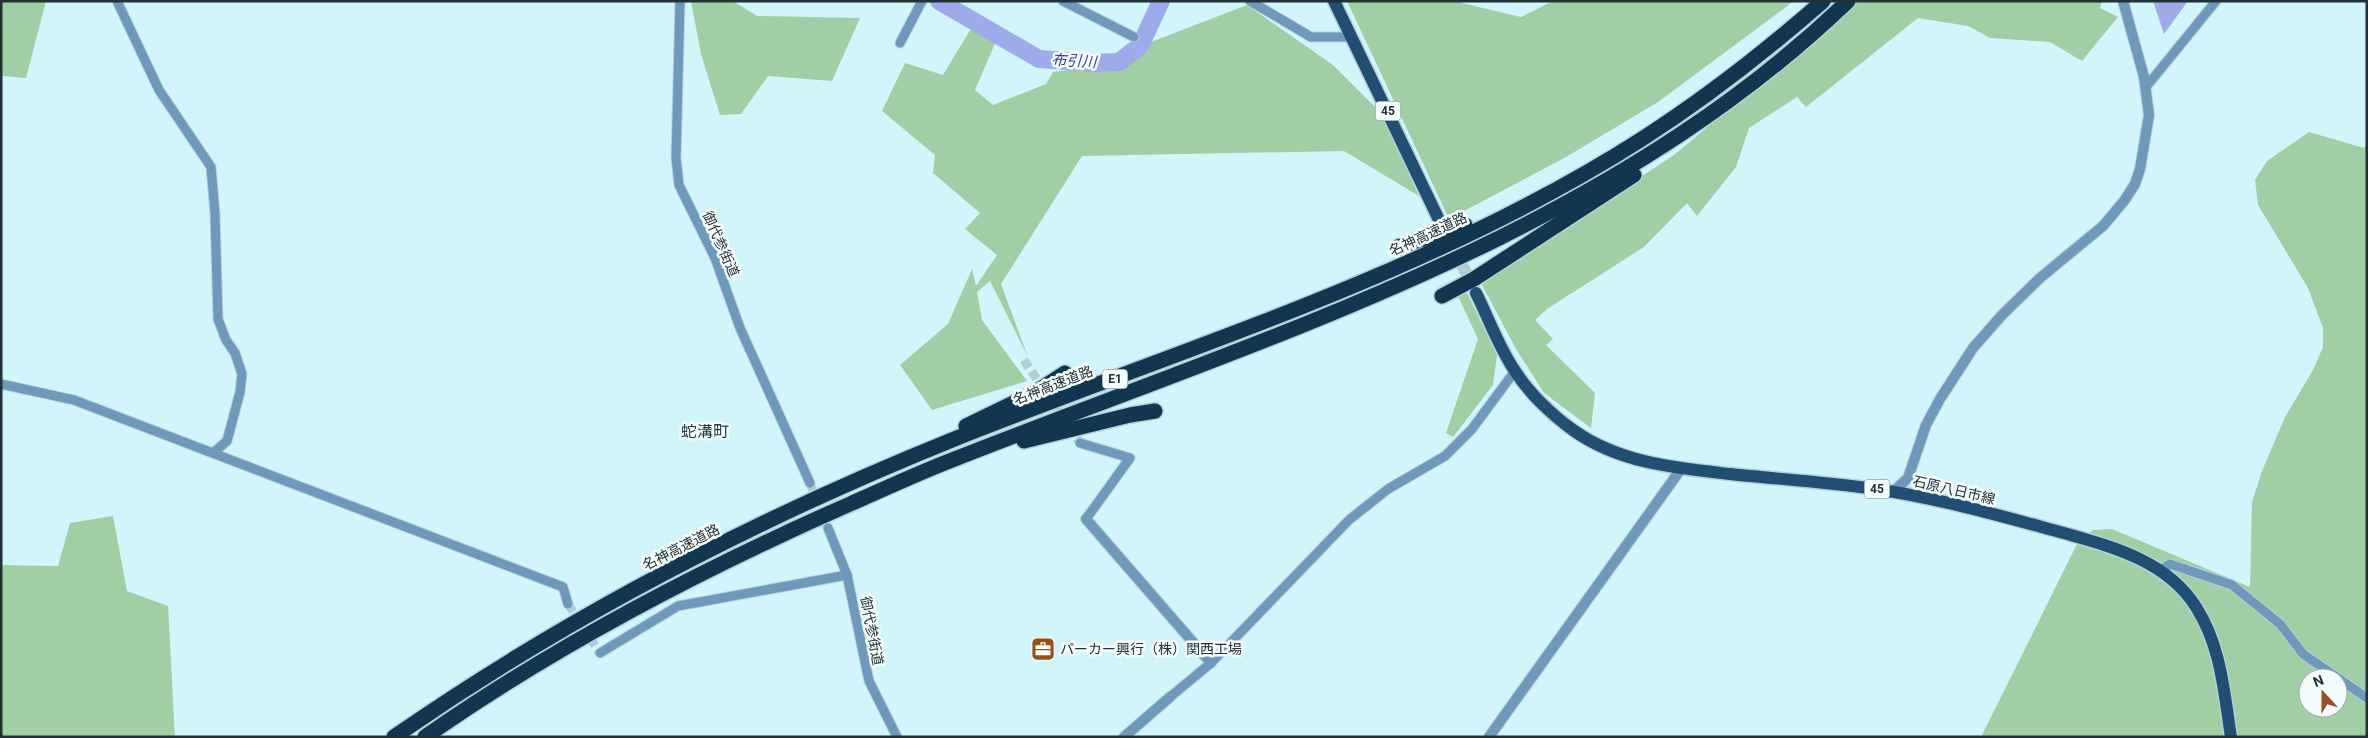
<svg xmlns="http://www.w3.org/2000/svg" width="2368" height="738" font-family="Roboto,'Noto Sans JP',sans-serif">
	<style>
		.green { fill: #a0cfa5; fill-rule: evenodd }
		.water { fill: #9eaaea }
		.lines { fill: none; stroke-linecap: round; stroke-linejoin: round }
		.river { stroke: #9eaaea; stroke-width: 18 }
		.minor-tunnel { stroke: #afced4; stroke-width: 9; stroke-dasharray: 9 4.5; stroke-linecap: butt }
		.primary-tunnel { stroke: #afced4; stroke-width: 12; stroke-dasharray: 12 6; stroke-linecap: butt }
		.minor-casing { stroke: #b2d2d8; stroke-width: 11 }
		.tertiary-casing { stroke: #b2d2d8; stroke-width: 12 }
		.primary-casing { stroke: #b2d2d8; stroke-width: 15 }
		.motorway-casing { stroke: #b2d2d8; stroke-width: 18 }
		.minor { stroke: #6f99bb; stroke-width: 9 }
		.tertiary { stroke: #6f99bb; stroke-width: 10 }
		.primary { stroke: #204f73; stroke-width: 12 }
		.motorway { stroke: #133650; stroke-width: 15 }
		.labels { text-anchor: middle; stroke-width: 5; stroke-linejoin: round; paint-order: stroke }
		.shield { fill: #f5fcfe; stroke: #626e71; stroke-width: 1 }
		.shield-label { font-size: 12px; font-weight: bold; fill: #233134 }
		.street-label { font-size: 14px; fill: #233134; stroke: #f5fcfe }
		.poi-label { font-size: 14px; fill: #233134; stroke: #f5fcfe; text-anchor: start }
		.water-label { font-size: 15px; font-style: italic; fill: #373c88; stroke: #f5fcfe }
		.quarter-label { font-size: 16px; fill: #213f45; stroke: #f5fcfe }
	</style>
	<rect width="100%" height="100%" fill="#d2f5fc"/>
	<g class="green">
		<path d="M 1,1 L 46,1 L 26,78 L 1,76 Z"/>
		<path d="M 691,1 L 733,1 L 757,16 L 860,18 L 832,81 L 768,76 L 741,114 L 720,115 L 701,54 Z"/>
		<path d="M 1347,1 L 1462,1 L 1462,3 L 1521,17 L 1553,1 L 1794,1 L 1658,102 L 1566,157 L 1449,219 Z"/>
		<path d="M 1858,1 L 2102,1 L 2100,8 L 2118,17 L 2082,61 L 2050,42 L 1990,38 L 1968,26 L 1918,18 L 1806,107 L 1797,97 L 1749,128 L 1736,167 L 1697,216 L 1687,203 L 1644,247 L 1547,309 L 1535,320 L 1553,339 L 1546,345 L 1595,393 L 1591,428 L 1544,393 L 1516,349 L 1482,285 L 1519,257 L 1674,155 Z"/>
		<path d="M 1247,5 L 1333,65 L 1381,113 L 1419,196 L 1344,151 L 1082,156 L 1001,284 L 1028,357 L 990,281 L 977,292 L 982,320 L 1027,381 L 932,410 L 900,365 L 948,324 L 972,269 L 976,286 L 997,255 L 965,229 L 980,213 L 933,173 L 935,155 L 882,111 L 905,63 L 943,75 L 972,27 L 996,41 L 975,90 L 993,105 L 1046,84 L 1053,72 L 1131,62 L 1151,42 Z"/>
		<path d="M 2309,132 L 2364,148 L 2367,145 L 2367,737 L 1981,737 L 2078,542 L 2093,530 L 2112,529 L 2250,587 L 2252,502 L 2262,471 L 2285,417 L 2313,370 L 2323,347 L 2323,328 L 2308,288 L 2258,205 L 2255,180 L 2267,161 ZM 2308,678 L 2338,678 L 2338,708 L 2308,708 Z"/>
		<path d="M 1467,293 L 1497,355 L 1493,385 L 1453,437 L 1446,433 L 1478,339 L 1458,296 Z"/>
		<path d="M 113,516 L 127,591 L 168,606 L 175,737 L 1,737 L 1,565 L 58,566 L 70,523 Z"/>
	</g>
	<path class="water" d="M 2153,1 L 2188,1 L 2164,34 Z"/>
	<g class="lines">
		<path class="river" d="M 939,1 L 1039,59 L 1094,63 L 1119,62 L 1140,46 L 1161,1"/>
		<g class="minor-tunnel">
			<path d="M 1024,360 L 1080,443"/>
			<path d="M 810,483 L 825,520"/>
			<path d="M 568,604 L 600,653"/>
		</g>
		<path class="primary-tunnel" d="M 1454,249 L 1474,289"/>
		<g class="minor-casing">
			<g id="minor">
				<path d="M 117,1 L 159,90 L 211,167 L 215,214 L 218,319 L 226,340 L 235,353 L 242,374 L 240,392 L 227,441 L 213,453"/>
				<path d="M 680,1 L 676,158 L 679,185 L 715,258 L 740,328 L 810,483"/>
				<path d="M 1063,1 L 1134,37"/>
				<path d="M 1250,1 L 1311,37 L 1352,37"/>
				<path d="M 900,43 L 922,1"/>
				<path d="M 2146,87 L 2216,1"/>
				<path d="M 1,384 L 74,400 L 563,587 L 568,604"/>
				<path d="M 1080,443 L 1130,458 L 1086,519"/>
				<path d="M 828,528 L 847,575 L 869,681 L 897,737"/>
				<path d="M 2160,571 L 2170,564 L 2232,585 L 2280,624 L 2303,654 L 2367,698"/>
				<path d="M 600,653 L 678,606 L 847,575"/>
				<path d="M 1170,697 L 1211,663 L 1349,520 L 1388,489 L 1445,456 L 1472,429 L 1515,371"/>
			</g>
		</g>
		<g class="tertiary-casing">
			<g id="tertiary">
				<path d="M 1893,492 L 1908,478 L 1926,425 L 1940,399 L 1973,348 L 2002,315 L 2040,278 L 2103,226 L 2124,201 L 2135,184 L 2140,169 L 2149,115 L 2144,77 L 2123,1"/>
				<path d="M 1086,519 L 1211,663"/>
				<path d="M 1124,737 L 1170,697"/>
				<path d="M 1489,737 L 1681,469"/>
			</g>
		</g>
		<g class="primary-casing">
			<g id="primary">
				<path d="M 1334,1 L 1440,222"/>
				<path d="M 1476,293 C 1489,319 1499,348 1515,371 C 1529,393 1552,415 1573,430 C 1619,463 1675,468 1730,474 C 1778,479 1827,482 1875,489 C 1939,498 2001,516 2064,533 C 2113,547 2167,561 2196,607 C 2221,646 2224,692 2231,737"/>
			</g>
		</g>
		<g class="motorway-casing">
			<g id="motorway">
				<path d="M 1398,247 L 1465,225"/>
				<path d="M 1442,296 L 1474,279 L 1634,175"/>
				<path d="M 966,426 L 1034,393 L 1065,373"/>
				<path d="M 1024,441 L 1130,415 L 1155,411"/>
				<path d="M 394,737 C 567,617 756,519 952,440 C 1185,347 1429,275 1642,139 C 1706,98 1766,51 1823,1"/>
				<path d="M 425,737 C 558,644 702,569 850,504 C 882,490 914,475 947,462 C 1260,338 1599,240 1848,1"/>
			</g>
		</g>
		<use href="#minor" class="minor"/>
		<use href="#tertiary" class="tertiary"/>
		<use href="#primary" class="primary"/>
		<use href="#motorway" class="motorway"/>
	</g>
	<defs>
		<g id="office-square" transform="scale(1.25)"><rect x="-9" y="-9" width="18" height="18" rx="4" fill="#945022" stroke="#f5fcfe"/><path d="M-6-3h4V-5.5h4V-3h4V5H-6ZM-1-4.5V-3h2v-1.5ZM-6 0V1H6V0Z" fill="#fff"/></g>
	</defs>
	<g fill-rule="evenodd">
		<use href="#office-square" x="1043" y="649"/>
	</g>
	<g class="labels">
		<g class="shield">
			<rect x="1375.5" y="101.5" width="25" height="19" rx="4"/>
			<rect x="1102.5" y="369.5" width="25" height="19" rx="4"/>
			<rect x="1864.5" y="479.5" width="25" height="19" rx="4"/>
		</g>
		<g class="shield-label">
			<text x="1388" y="115">45</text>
			<text x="1115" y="383">E1</text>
			<text x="1877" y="493">45</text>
		</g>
		<g class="street-label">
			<text transform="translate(1428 234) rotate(-25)" y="5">名神高速道路</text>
			<text transform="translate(721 244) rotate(66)" y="5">御代参街道</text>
			<text transform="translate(1053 385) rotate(-21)" y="5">名神高速道路</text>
			<text transform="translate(1954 490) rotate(13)" y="5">石原八日市線</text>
			<text transform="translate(681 547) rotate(-27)" y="5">名神高速道路</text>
			<text transform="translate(872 631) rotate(79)" y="5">御代参街道</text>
		</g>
		<g class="poi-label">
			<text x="1060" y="654">パーカー興行（株）関西工場</text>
		</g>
		<g class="water-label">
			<text transform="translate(1074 61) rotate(3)" y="5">布引川</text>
		</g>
		<g class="quarter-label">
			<text x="705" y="437">蛇溝町</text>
		</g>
	</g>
	<rect width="2368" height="738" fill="none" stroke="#233134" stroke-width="5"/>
	<g transform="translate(2323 693) rotate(339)"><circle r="24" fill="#f5fcfe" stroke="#a1abad"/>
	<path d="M0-4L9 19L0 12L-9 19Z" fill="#945022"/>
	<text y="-8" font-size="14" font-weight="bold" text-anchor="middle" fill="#233134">N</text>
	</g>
</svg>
